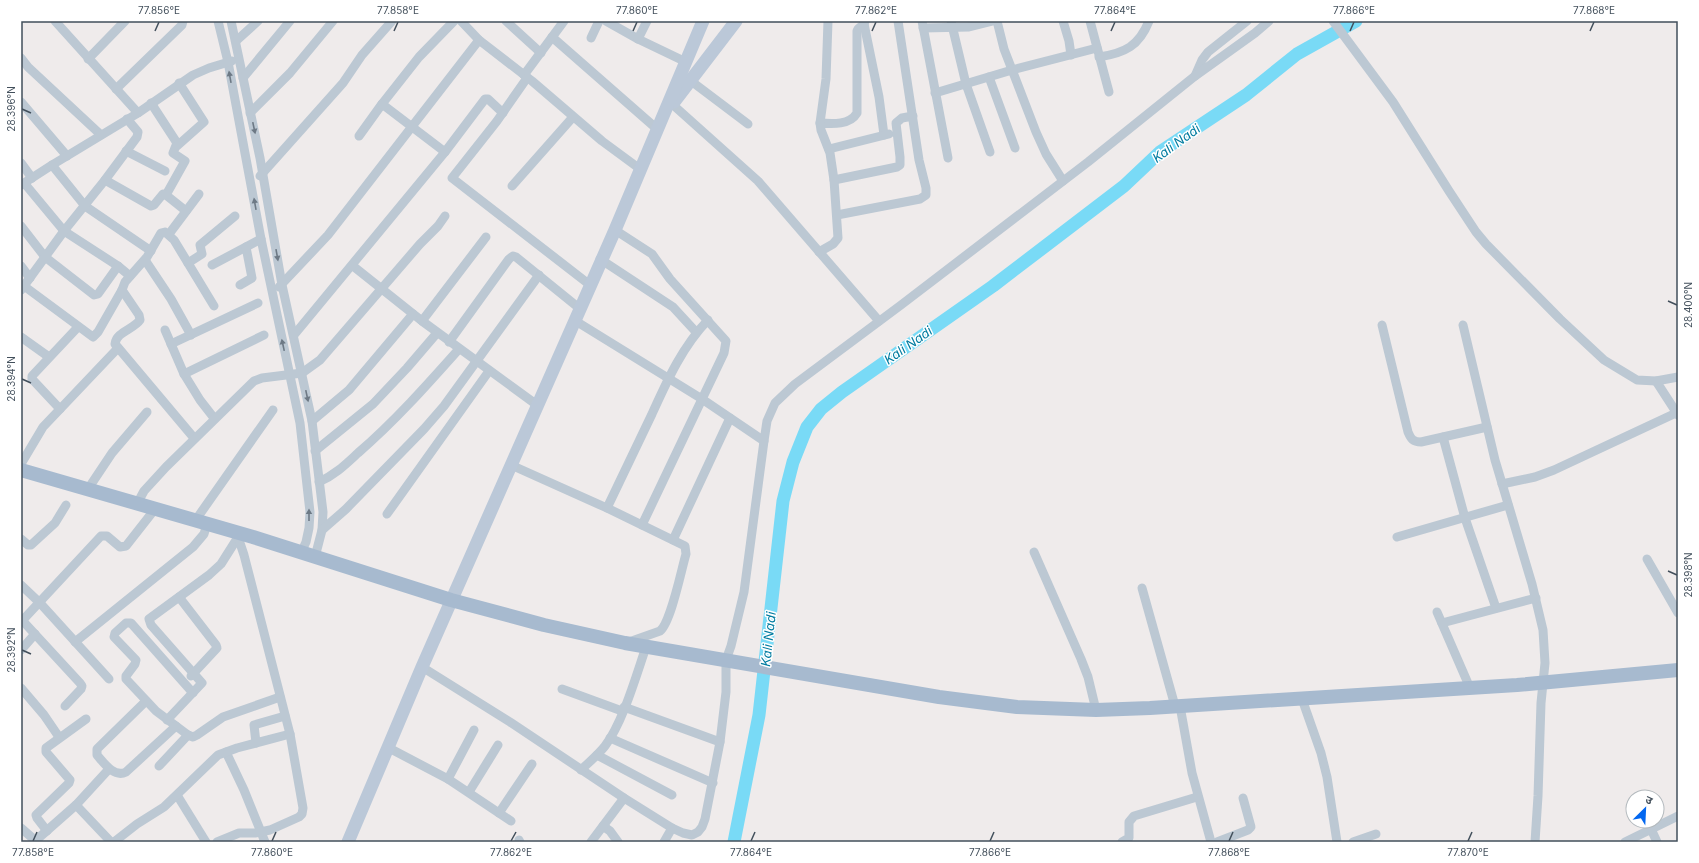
<svg xmlns="http://www.w3.org/2000/svg" width="1699" height="863" font-family="Inter,'Noto Sans Devanagari',sans-serif">
	<style>
		.lines { fill: none; stroke-linecap: round; stroke-linejoin: round }
		.river { stroke: #79daf6; stroke-width: 13 }
		.street { stroke: #bcc8d3; stroke-width: 9 }
		.secondary { stroke: #bbc8d8; stroke-width: 13 }
		.primary { stroke: #a7bacf; stroke-width: 14 }
		.oneway { fill: #6d7985 }
		.ticks { fill: none; stroke: #424f5b; stroke-width: 1.5 }
		.labels { text-anchor: middle; stroke-width: 3; stroke-linejoin: round; paint-order: stroke }
		.water-label { font-size: 13px; font-style: italic; fill: #027ca0; stroke: #fff }
		.neatline { fill: none; stroke: #424f5b; stroke-width: 1.5 }
		.ticks-label { font-size: 10px; text-anchor: middle; fill: #424f5b }
	</style>
	<rect width="100%" height="100%" fill="#efebeb"/>
	<g class="lines">
		<path class="river" d="M 734,842 L 759,715 L 783,501 L 793,462 L 807,427 L 821,409 L 842,392 L 993,286 L 1124,186 L 1160,152 L 1246,95 L 1297,54 L 1356,21"/>
		<g class="street">
			<path d="M 55,21 L 138,113"/>
			<path d="M 218,21 L 228,62 L 261,239 L 300,423 L 310,512 L 309,528 L 306,542 L 301,553"/>
			<path d="M 231,21 L 260,158 L 282,285 L 312,421 L 323,512 L 322,530 L 315,557"/>
			<path d="M 461,21 L 479,40 L 532,81 L 602,141 L 640,169"/>
			<path d="M 506,21 L 541,53"/>
			<path d="M 606,21 L 638,39"/>
			<path d="M 647,21 L 638,39 L 686,62"/>
			<path d="M 922,21 L 948,158"/>
			<path d="M 951,21 L 966,84 L 990,152"/>
			<path d="M 997,21 L 1004,49 L 1036,132 L 1046,154 L 1063,181"/>
			<path d="M 1063,21 L 1069,41 L 1071,55"/>
			<path d="M 1090,21 L 1109,92"/>
			<path d="M 1333,21 L 1393,102 L 1449,191 L 1476,232 L 1486,244 L 1560,319 L 1604,360 L 1637,380 L 1656,381 L 1678,377"/>
			<path d="M 864,24 L 879,97 L 884,135"/>
			<path d="M 923,28 L 969,27 L 993,21"/>
			<path d="M 552,37 L 657,129"/>
			<path d="M 591,38 L 599,21"/>
			<path d="M 236,41 L 258,21"/>
			<path d="M 1099,57 C 1125,53 1139,46 1149,21"/>
			<path d="M 21,58 L 28,67 L 101,135"/>
			<path d="M 88,59 L 125,21"/>
			<path d="M 524,75 L 564,21"/>
			<path d="M 1195,76 L 1202,60 L 1208,52 L 1247,21"/>
			<path d="M 989,77 L 1015,148"/>
			<path d="M 243,78 L 290,21"/>
			<path d="M 527,78 L 497,121 L 452,178 L 590,285"/>
			<path d="M 691,81 L 748,124"/>
			<path d="M 116,89 L 182,25 L 183,21"/>
			<path d="M 935,93 L 1012,70 L 1097,48"/>
			<path d="M 21,102 L 67,156"/>
			<path d="M 151,103 L 177,143 L 173,153 L 185,161 L 166,195 L 186,211"/>
			<path d="M 672,104 L 758,181 L 879,321"/>
			<path d="M 250,113 L 290,73 L 333,21"/>
			<path d="M 820,123 C 833,124 850,125 857,113 L 857,31 L 858,29 L 864,24 L 865,21"/>
			<path d="M 359,136 L 382,104"/>
			<path d="M 177,146 L 204,122 L 179,83"/>
			<path d="M 829,149 L 889,134"/>
			<path d="M 126,151 L 165,171"/>
			<path d="M 445,152 L 485,99 L 488,99 L 503,113"/>
			<path d="M 21,163 L 32,178"/>
			<path d="M 52,165 L 85,206 L 151,251"/>
			<path d="M 260,176 L 343,83 L 362,55 L 392,21"/>
			<path d="M 105,180 L 151,206 L 154,205 L 163,194 L 166,195"/>
			<path d="M 834,180 L 897,167 L 900,165 L 900,157 L 896,123 L 902,118 L 913,116"/>
			<path d="M 25,184 L 64,231 L 118,266 L 130,276"/>
			<path d="M 21,185 L 52,165 L 138,113 L 193,75 L 209,68 L 232,61"/>
			<path d="M 512,186 L 573,117"/>
			<path d="M 837,215 L 920,199 L 926,195 L 926,188 L 919,160 L 898,21"/>
			<path d="M 21,226 L 45,257 L 94,295 L 98,294 L 118,266"/>
			<path d="M 615,230 L 652,254 L 670,279 L 726,341 L 724,353 L 642,525"/>
			<path d="M 169,234 L 199,194"/>
			<path d="M 819,252 L 833,244 L 838,238 L 834,180 L 830,153 L 821,130 L 820,123 L 826,79 L 828,21"/>
			<path d="M 600,259 L 673,307 L 696,332"/>
			<path d="M 145,260 L 171,299 L 191,335"/>
			<path d="M 188,263 L 202,254 L 200,245 L 235,216"/>
			<path d="M 212,265 L 261,239"/>
			<path d="M 21,266 L 30,278"/>
			<path d="M 353,266 L 422,321 L 537,405"/>
			<path d="M 240,285 L 252,278 L 246,247"/>
			<path d="M 24,286 L 93,337 L 98,332 L 122,290"/>
			<path d="M 279,287 L 328,235 L 479,40"/>
			<path d="M 21,290 L 64,231 L 105,180 L 137,137 L 138,132 L 127,119"/>
			<path d="M 574,320 L 702,399 L 764,441"/>
			<path d="M 422,321 L 486,237"/>
			<path d="M 1382,325 L 1408,432 C 1411,439 1413,442 1421,442 L 1487,427"/>
			<path d="M 1463,325 L 1495,460 L 1532,584 L 1543,630 L 1545,663 L 1541,703 L 1538,796 L 1535,842"/>
			<path d="M 165,330 L 184,374 L 200,400 L 214,418"/>
			<path d="M 294,335 L 445,152 L 382,104 L 419,57 L 454,21"/>
			<path d="M 21,337 L 49,357"/>
			<path d="M 449,342 L 509,259 L 513,256 L 516,257 L 579,308"/>
			<path d="M 171,344 L 258,303"/>
			<path d="M 184,374 L 264,335"/>
			<path d="M 1656,381 L 1678,415"/>
			<path d="M 60,409 L 32,379 L 32,376 L 78,327"/>
			<path d="M 312,421 L 349,390 L 413,314"/>
			<path d="M 1443,437 L 1465,518 L 1496,608"/>
			<path d="M 194,438 L 115,344 C 116,332 134,329 140,320 L 139,315 L 122,290 L 125,282 L 147,257 L 161,233 L 165,232 L 174,240 L 214,306"/>
			<path d="M 315,451 L 373,404 L 407,368 L 437,333"/>
			<path d="M 21,464 L 43,427 L 118,348"/>
			<path d="M 511,465 L 607,508 L 685,546 L 686,554 C 681,571 671,622 660,631 L 629,642"/>
			<path d="M 319,482 C 335,475 346,464 358,453 C 395,421 427,385 459,349"/>
			<path d="M 1502,484 L 1535,477 L 1554,470 L 1676,413"/>
			<path d="M 88,489 L 112,453 L 147,412"/>
			<path d="M 137,504 L 144,491 L 166,467 L 254,381 L 262,378 L 302,373 L 320,360 L 420,244 L 438,226 L 445,216"/>
			<path d="M 607,508 C 622,476 637,445 652,414 C 667,381 682,347 708,320"/>
			<path d="M 387,514 L 489,371"/>
			<path d="M 195,521 L 273,410"/>
			<path d="M 322,530 L 346,509 L 424,429 L 444,406 L 539,275"/>
			<path d="M 1397,537 L 1508,505"/>
			<path d="M 21,539 L 28,545 L 31,545 L 55,523 L 66,505"/>
			<path d="M 673,540 L 730,418"/>
			<path d="M 1034,552 L 1081,659 L 1088,677 L 1096,710"/>
			<path d="M 1647,559 L 1678,613"/>
			<path d="M 21,585 L 40,603 L 109,679"/>
			<path d="M 1142,588 L 1175,706"/>
			<path d="M 179,597 L 216,645 L 217,648 L 191,676"/>
			<path d="M 1437,612 L 1470,688"/>
			<path d="M 21,619 L 80,683 L 82,686 L 81,689 L 65,706"/>
			<path d="M 21,622 L 101,536 L 107,536 L 120,547 L 126,546 L 155,509"/>
			<path d="M 1442,623 L 1536,598"/>
			<path d="M 75,642 L 193,547 L 204,534 L 207,524"/>
			<path d="M 21,650 L 35,634"/>
			<path d="M 422,667 L 510,722 L 624,798 L 672,828 L 683,833 L 692,835 L 698,832 L 702,827 L 705,819 L 720,742 L 726,692 L 726,660 L 731,646 L 744,592 L 764,441 L 767,421 L 775,403 L 795,384 L 901,305 L 1088,162 L 1195,76 L 1255,33 L 1269,21"/>
			<path d="M 21,688 L 44,715 L 59,737"/>
			<path d="M 562,689 L 622,711"/>
			<path d="M 193,693 L 131,623 L 126,623 L 115,633 L 114,637 L 136,660 L 135,664 L 126,676 L 126,679 L 156,711 L 188,735 L 193,737 L 197,735 L 223,717 L 280,697"/>
			<path d="M 1302,699 L 1321,753 L 1327,777 L 1337,842"/>
			<path d="M 146,701 L 97,749 L 97,755 C 104,763 114,778 126,772 L 176,726"/>
			<path d="M 1180,706 L 1192,773 L 1211,842"/>
			<path d="M 624,707 L 720,742"/>
			<path d="M 167,720 L 202,683 L 151,625 L 149,619 L 209,575 L 221,564 L 240,534"/>
			<path d="M 610,738 L 713,783"/>
			<path d="M 256,743 L 254,725 L 285,716"/>
			<path d="M 389,748 L 448,779 L 511,821"/>
			<path d="M 226,752 L 244,790 L 265,842"/>
			<path d="M 597,755 L 672,795"/>
			<path d="M 159,766 L 188,735"/>
			<path d="M 581,770 C 589,762 598,755 605,746 C 623,722 636,676 646,647"/>
			<path d="M 448,779 L 474,730"/>
			<path d="M 469,792 L 498,745"/>
			<path d="M 177,795 L 206,842"/>
			<path d="M 76,805 L 111,842"/>
			<path d="M 499,813 L 532,764"/>
			<path d="M 603,826 L 610,831 L 618,842"/>
			<path d="M 21,828 L 37,842"/>
			<path d="M 1651,829 L 1657,842"/>
			<path d="M 47,831 L 37,818 L 36,815 L 69,783 L 70,780 L 46,752 L 46,748 L 86,719"/>
			<path d="M 519,840 L 520,842"/>
			<path d="M 34,842 L 76,805 L 109,769"/>
			<path d="M 114,842 L 137,824 L 164,807 L 218,755 L 237,748 L 290,734"/>
			<path d="M 217,842 L 239,833 L 255,833 L 270,830 L 299,817 L 302,814 L 303,808 L 290,734 L 244,555 L 238,537"/>
			<path d="M 591,842 L 624,798"/>
			<path d="M 664,842 L 672,828"/>
			<path d="M 1122,842 L 1129,838 L 1129,822 L 1134,816 L 1197,797"/>
			<path d="M 1217,842 L 1248,830 L 1251,827 L 1243,798"/>
			<path d="M 1353,842 L 1376,834"/>
			<path d="M 1625,842 L 1678,816"/>
		</g>
		<g class="secondary">
			<path d="M 674,102 L 736,21"/>
			<path d="M 348,842 L 422,667 L 615,230 L 703,21"/>
		</g>
		<path class="primary" d="M 21,470 L 253,537 L 451,600 L 544,625 L 625,643 L 939,697 L 1017,707 L 1096,710 L 1150,708 L 1517,685 L 1678,670"/>
	</g>
	<defs><path id="oneway-solid" d="M-6-.8H1V-3.2L6.5 0L1 3.2V.8H-6Z"/></defs>
	<g class="oneway">
		<use href="#oneway-solid" transform="translate(230 77) rotate(-100)"/>
		<use href="#oneway-solid" transform="translate(254 128) rotate(78)"/>
		<use href="#oneway-solid" transform="translate(255 204) rotate(-100)"/>
		<use href="#oneway-solid" transform="translate(277 255) rotate(80)"/>
		<use href="#oneway-solid" transform="translate(283 345) rotate(-102)"/>
		<use href="#oneway-solid" transform="translate(307 396) rotate(78)"/>
		<use href="#oneway-solid" transform="translate(309 515) rotate(-90)"/>
	</g>
	<path class="ticks" d="M 155,31 L 159,22M 394,31 L 398,22M 633,31 L 637,22M 872,31 L 876,22M 1111,31 L 1115,22M 1350,31 L 1354,22M 1590,31 L 1594,22M 22,109 L 31,113M 1668,301 L 1677,305M 22,379 L 31,383M 1668,571 L 1677,575M 22,650 L 31,654M 33,841 L 37,832M 272,841 L 276,832M 511,841 L 516,832M 751,841 L 755,832M 990,841 L 994,832M 1229,841 L 1233,832M 1468,841 L 1472,832"/>
	<g class="labels">
		<g class="water-label">
			<text transform="translate(1176 143) rotate(-36)" y="5">Kali Nadi</text>
			<text transform="translate(908 345) rotate(-35)" y="5">Kali Nadi</text>
			<text transform="translate(768 639) rotate(-84)" y="5">Kali Nadi</text>
		</g>
	</g>
	<rect width="1699" height="863" fill="none" stroke="#ffffff" stroke-width="44"/>
	<g transform="translate(1645 809) rotate(24)"><circle r="19" fill="#ffffff" stroke="#b3b9bd"/>
	<path d="M0-3L7 15L0 10L-7 15Z" fill="#0367f0"/>
	<text y="-6" font-size="11" font-weight="bold" text-anchor="middle" fill="#424f5b">उ</text>
	</g>
	<rect x="22" y="22" width="1655" height="819" class="neatline"/>
	<g class="ticks-label">
		<text x="159" y="14">77.856°E</text>
		<text x="398" y="14">77.858°E</text>
		<text x="637" y="14">77.860°E</text>
		<text x="876" y="14">77.862°E</text>
		<text x="1115" y="14">77.864°E</text>
		<text x="1354" y="14">77.866°E</text>
		<text x="1594" y="14">77.868°E</text>
		<text transform="translate(11 109) rotate(-90)" y="4">28.396°N</text>
		<text transform="translate(1688 305) rotate(-90)" y="4">28.400°N</text>
		<text transform="translate(11 379) rotate(-90)" y="4">28.394°N</text>
		<text transform="translate(1688 575) rotate(-90)" y="4">28.398°N</text>
		<text transform="translate(11 650) rotate(-90)" y="4">28.392°N</text>
		<text x="33" y="856">77.858°E</text>
		<text x="272" y="856">77.860°E</text>
		<text x="511" y="856">77.862°E</text>
		<text x="751" y="856">77.864°E</text>
		<text x="990" y="856">77.866°E</text>
		<text x="1229" y="856">77.868°E</text>
		<text x="1468" y="856">77.870°E</text>
	</g>
</svg>
